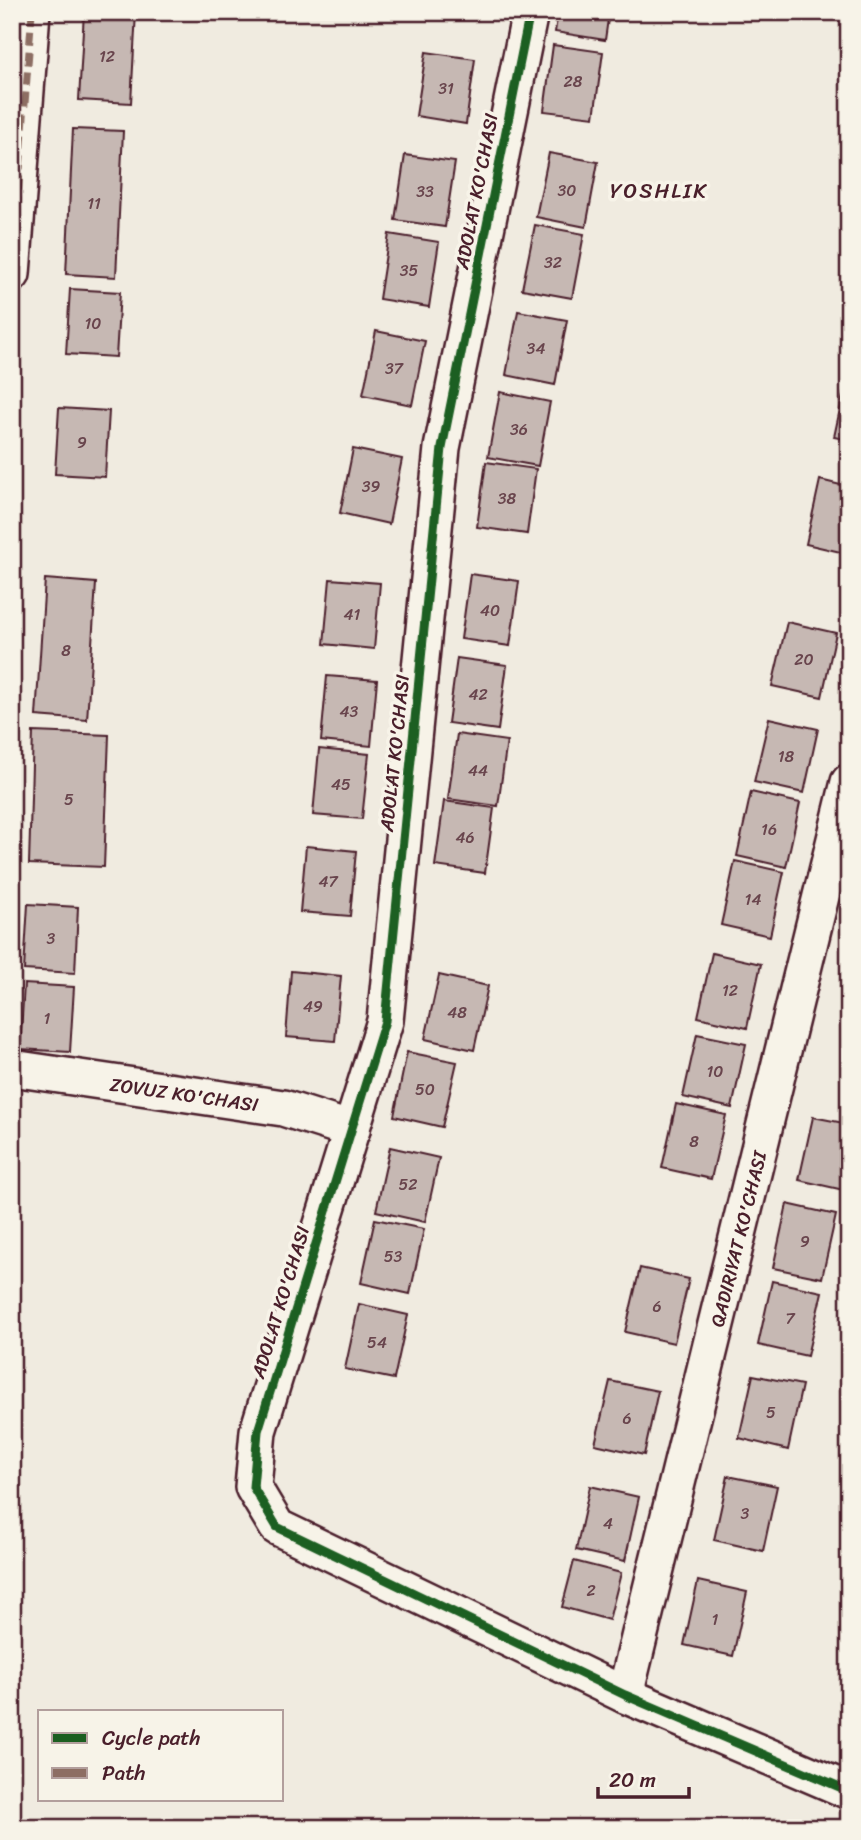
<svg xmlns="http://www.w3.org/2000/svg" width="861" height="1840" font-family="Sriracha,sans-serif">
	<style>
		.building { fill: #c6b8b3; stroke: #4a1f2b; stroke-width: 2 }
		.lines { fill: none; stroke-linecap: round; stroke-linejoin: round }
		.minor-casing { stroke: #4a1f2b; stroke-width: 40 }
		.minor { stroke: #f7f3e8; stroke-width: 35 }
		.quiet { stroke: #8d6e63; stroke-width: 7; stroke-dasharray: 14 7; stroke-linecap: butt }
		.cycleway-casing { stroke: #f7f3e8; stroke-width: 13 }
		.cycleway { stroke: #1b5e20; stroke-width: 9 }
		.labels { text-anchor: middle; stroke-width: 7; stroke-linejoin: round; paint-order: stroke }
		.number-label { font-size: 16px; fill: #69454d }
		.street-label { font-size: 19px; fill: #4a1f2b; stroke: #f7f3e8 }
		.neighbourhood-label { font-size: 21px; letter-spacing: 2px; fill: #4a1f2b; stroke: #f7f3e8 }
	</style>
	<rect width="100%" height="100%" fill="#f0ebe0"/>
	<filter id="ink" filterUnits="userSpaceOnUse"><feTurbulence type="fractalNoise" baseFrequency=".0143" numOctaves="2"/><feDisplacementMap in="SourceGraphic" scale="14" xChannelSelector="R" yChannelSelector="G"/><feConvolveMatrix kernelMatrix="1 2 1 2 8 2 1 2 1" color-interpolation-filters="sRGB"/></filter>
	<g filter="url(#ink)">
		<g class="building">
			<path d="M 84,12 L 136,12 L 131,103 L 79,100 Z"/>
			<path d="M 558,12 L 609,12 L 605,40 L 555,32 Z"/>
			<path d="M 553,45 L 603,52 L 594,117 L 544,111 Z"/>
			<path d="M 426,52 L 475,59 L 466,124 L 416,116 Z"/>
			<path d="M 73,129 L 123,131 L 116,277 L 66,274 Z"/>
			<path d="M 549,153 L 598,162 L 586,227 L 536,217 Z"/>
			<path d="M 405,155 L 455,162 L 445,227 L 395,220 Z"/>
			<path d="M 535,225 L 584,234 L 572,298 L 522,289 Z"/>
			<path d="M 389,234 L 439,242 L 429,307 L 379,299 Z"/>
			<path d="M 70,289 L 120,292 L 116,357 L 66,354 Z"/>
			<path d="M 518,311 L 567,320 L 555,385 L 506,375 Z"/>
			<path d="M 376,331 L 425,341 L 412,405 L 363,395 Z"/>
			<path d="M 848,372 L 849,372 L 849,440 L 834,437 Z"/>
			<path d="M 500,392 L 550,402 L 538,466 L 488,457 Z"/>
			<path d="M 59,408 L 109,411 L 105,477 L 55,474 Z"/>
			<path d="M 353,449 L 402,459 L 389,524 L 340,513 Z"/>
			<path d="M 486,462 L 536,469 L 527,534 L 477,527 Z"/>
			<path d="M 820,480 L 849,487 L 849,554 L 806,544 Z"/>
			<path d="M 470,574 L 519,581 L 510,646 L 461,639 Z"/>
			<path d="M 45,579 L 96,583 L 87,720 L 36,716 Z"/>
			<path d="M 330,579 L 380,583 L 374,649 L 324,644 Z"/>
			<path d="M 787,622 L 836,633 L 822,697 L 772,686 Z"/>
			<path d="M 457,658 L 507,665 L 498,730 L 448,723 Z"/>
			<path d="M 327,676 L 377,680 L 371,746 L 321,741 Z"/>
			<path d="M 769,718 L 818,729 L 804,793 L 754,782 Z"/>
			<path d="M 33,732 L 109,735 L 104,867 L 29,864 Z"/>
			<path d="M 457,734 L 507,741 L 498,806 L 448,799 Z"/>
			<path d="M 319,749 L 369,754 L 362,819 L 313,815 Z"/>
			<path d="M 751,792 L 800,803 L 786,867 L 737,856 Z"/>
			<path d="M 444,801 L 494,808 L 485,873 L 435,866 Z"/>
			<path d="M 306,846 L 356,851 L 350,916 L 300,912 Z"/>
			<path d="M 735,861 L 784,872 L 770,936 L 721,925 Z"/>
			<path d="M 28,904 L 78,907 L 75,973 L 24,970 Z"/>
			<path d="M 849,952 L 849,992 L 840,990 Z"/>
			<path d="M 712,953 L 761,964 L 747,1028 L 698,1017 Z"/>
			<path d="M 291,971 L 341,976 L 335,1041 L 286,1037 Z"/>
			<path d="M 439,975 L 488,986 L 474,1050 L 425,1039 Z"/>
			<path d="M 24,984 L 74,987 L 70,1052 L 20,1049 Z"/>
			<path d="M 697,1034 L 746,1044 L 732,1108 L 683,1097 Z"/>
			<path d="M 407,1052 L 457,1062 L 442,1127 L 394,1116 Z"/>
			<path d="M 676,1104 L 726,1115 L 711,1179 L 662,1168 Z"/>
			<path d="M 813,1117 L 849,1124 L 848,1191 L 799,1180 Z"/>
			<path d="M 390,1147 L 439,1158 L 425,1222 L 376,1211 Z"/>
			<path d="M 787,1204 L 836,1215 L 822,1278 L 773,1268 Z"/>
			<path d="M 375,1219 L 424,1229 L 410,1294 L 361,1283 Z"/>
			<path d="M 640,1268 L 689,1279 L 674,1343 L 625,1332 Z"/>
			<path d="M 772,1281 L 822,1292 L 807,1356 L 758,1345 Z"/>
			<path d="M 359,1304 L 408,1315 L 394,1379 L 345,1369 Z"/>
			<path d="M 753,1375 L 802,1385 L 788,1450 L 739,1438 Z"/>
			<path d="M 610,1381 L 658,1391 L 644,1455 L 595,1444 Z"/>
			<path d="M 728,1476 L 777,1486 L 763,1551 L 714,1540 Z"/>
			<path d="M 590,1486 L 639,1497 L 625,1561 L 576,1550 Z"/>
			<path d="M 574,1561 L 621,1573 L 609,1620 L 562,1607 Z"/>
			<path d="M 698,1581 L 747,1592 L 733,1656 L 684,1645 Z"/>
		</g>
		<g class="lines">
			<g class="minor-casing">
				<g id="minor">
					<path d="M 530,12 L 442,448 L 385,1021 L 258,1431 L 253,1487 L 277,1527 L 625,1695 L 849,1791"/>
					<path d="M 12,274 L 32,12"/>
					<path d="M 12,1068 L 283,1108 L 352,1130"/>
					<path d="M 625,1695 L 849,782"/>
				</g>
			</g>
			<use href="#minor" class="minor"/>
			<path class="quiet" d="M 12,274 L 32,12"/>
			<g class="cycleway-casing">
				<path id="cycleway" d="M 530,12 L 442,448 L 385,1021 L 258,1431 L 253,1487 L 277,1527 L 625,1695 L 849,1791"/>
			</g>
			<use href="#cycleway" class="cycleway"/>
		</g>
	</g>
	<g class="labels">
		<g class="number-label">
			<text x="107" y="62">12</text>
			<text x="573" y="87">28</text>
			<text x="446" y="94">31</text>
			<text x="567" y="196">30</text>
			<text x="425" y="197">33</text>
			<text x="94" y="209">11</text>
			<text x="553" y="268">32</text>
			<text x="409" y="276">35</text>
			<text x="93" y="329">10</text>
			<text x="536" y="354">34</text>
			<text x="394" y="374">37</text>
			<text x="519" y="435">36</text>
			<text x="82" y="448">9</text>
			<text x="371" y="492">39</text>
			<text x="507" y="504">38</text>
			<text x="490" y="616">40</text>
			<text x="352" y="620">41</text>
			<text x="66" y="656">8</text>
			<text x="804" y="665">20</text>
			<text x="478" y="700">42</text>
			<text x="349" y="717">43</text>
			<text x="786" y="762">18</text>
			<text x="478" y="776">44</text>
			<text x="341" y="790">45</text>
			<text x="69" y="805">5</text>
			<text x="769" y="835">16</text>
			<text x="465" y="843">46</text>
			<text x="328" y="887">47</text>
			<text x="753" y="905">14</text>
			<text x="51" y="944">3</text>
			<text x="730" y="996">12</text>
			<text x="313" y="1012">49</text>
			<text x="457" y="1018">48</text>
			<text x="47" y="1024">1</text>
			<text x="715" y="1077">10</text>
			<text x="425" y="1095">50</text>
			<text x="694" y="1147">8</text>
			<text x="408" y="1190">52</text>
			<text x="805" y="1247">9</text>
			<text x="393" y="1262">53</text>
			<text x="657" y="1312">6</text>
			<text x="790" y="1324">7</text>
			<text x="377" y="1348">54</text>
			<text x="771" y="1418">5</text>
			<text x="627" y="1424">6</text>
			<text x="745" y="1519">3</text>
			<text x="608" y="1529">4</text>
			<text x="591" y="1596">2</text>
			<text x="715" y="1625">1</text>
		</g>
		<g class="street-label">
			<text transform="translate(476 191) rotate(-79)" y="7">ADOLAT KO'CHASI</text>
			<text transform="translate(394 753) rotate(-84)" y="7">ADOLAT KO'CHASI</text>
			<text transform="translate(184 1094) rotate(8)" y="7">ZOVUZ KO'CHASI</text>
			<text transform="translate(738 1239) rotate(-76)" y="7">QADIRIYAT KO'CHASI</text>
			<text transform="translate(280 1302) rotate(-73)" y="7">ADOLAT KO'CHASI</text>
		</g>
		<g class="neighbourhood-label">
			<text x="659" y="198">YOSHLIK</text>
		</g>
	</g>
	<rect width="861" height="1840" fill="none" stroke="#f7f3e8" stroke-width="42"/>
	<rect x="21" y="21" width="819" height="1798" fill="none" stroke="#4a1f2b" stroke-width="2.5" filter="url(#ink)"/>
	<rect x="38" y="1710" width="245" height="91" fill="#f7f3e8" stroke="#b29e9c" stroke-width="2"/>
	<rect x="52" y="1733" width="35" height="10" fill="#1b5e20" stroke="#b29e9c" stroke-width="2"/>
	<text x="102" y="1745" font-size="21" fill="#4a1f2b">Cycle path</text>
	<rect x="52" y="1768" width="35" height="10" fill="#8d6e63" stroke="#b29e9c" stroke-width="2"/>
	<text x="102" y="1780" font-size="21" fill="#4a1f2b">Path</text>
	<path d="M598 1787v10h91v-10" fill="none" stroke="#4a1f2b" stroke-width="3.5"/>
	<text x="609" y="1787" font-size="21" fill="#4a1f2b" stroke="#f7f3e8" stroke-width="5" paint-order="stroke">20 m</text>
</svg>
